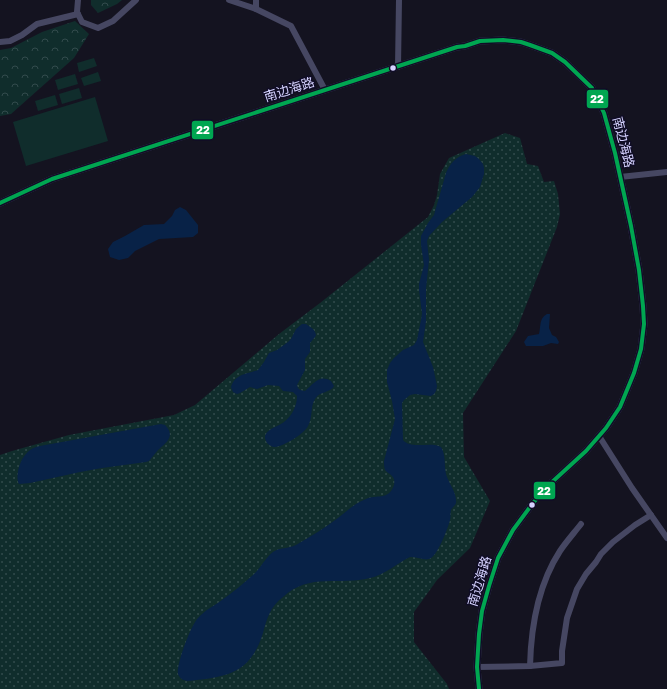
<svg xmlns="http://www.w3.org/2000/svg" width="667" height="689" font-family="'Golos Text','Noto Sans SC',sans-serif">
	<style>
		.grass { fill: url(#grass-dots) }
		.forest { fill: url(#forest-crowns) }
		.park { fill: #102d2c }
		.water { fill: #082247 }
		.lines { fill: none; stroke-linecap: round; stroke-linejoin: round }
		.minor { stroke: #464762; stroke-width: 6 }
		.tertiary { stroke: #464762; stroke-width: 7 }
		.bus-1-casing { stroke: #100d26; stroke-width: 7 }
		.bus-1 { stroke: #00a651; stroke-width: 4 }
		.bus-dot { fill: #d5d2ff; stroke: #100d26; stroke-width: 1.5 }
		.labels { text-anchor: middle; stroke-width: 3; stroke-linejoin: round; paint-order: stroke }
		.street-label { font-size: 13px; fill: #d5d2ff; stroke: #100d26 }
		.line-badge { stroke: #100d26; stroke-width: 1.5 }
		.badge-label { font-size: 11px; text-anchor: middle; font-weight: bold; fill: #fff }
	</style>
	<defs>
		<pattern id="grass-dots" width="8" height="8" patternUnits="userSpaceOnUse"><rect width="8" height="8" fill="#102d2c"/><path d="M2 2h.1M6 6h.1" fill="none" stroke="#324b4c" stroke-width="1.8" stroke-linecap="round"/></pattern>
		<pattern id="forest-crowns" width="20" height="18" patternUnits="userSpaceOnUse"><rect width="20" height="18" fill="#102d2c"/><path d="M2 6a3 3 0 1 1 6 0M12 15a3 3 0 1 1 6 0" fill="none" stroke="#324b4c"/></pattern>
	</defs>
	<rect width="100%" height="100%" fill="#141320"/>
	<path class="grass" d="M 505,133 L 520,138 L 527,164 L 538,166 L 544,182 L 554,181 L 558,194 L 560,214 L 557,227 L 516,331 L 463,413 L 464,457 L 490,501 L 470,548 L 437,580 L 414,612 L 414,642 L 447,684 L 449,689 L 0,689 L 0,455 L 12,451 L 69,435 L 174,415 L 195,405 L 279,334 L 320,303 L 428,217 L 434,205 L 437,195 L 440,174 L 449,158 Z"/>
	<g class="forest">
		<path d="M 91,0 L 122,0 L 117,4 L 98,13 L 91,5 Z"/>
		<path d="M 75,21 L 89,34 L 74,58 L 11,114 L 0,116 L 0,50 L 11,48 L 42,32 Z"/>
	</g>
	<g class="park">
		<path d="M 94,58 L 97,66 L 79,72 L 77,63 Z"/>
		<path d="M 98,72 L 101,81 L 84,86 L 81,78 Z"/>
		<path d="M 75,74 L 78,84 L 58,90 L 55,80 Z"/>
		<path d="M 79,88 L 82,98 L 62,104 L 59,94 Z"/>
		<path d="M 55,95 L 58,105 L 38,111 L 35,101 Z"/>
		<path d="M 95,97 L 108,141 L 26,166 L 13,122 Z"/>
	</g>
	<g class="water">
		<path d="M 466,154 L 475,156 L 479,159 L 483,164 L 484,168 L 484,174 L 480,187 L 472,197 L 442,222 L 429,236 L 427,241 L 429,260 L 426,289 L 426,321 L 423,342 L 433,367 L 437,386 L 436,391 L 434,394 L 431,396 L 415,394 L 410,395 L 404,400 L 402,403 L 403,440 C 411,450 431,441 441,447 C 446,455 444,465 446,474 C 448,482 456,492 456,500 C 457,505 453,506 451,510 C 450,513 451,517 450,520 C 448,528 438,554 431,558 C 425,562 418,556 410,557 C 397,563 385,575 370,578 C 340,586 310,572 283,597 C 270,607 267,618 263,633 C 250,675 225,677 187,681 C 183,680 180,679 178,674 C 176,665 191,625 198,618 C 205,610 214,606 222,600 C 233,592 243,584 253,575 C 261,568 265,558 273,552 C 280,547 288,549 296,545 C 310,537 325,528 338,518 C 347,511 355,503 366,499 C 376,494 389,501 394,485 C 396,475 389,475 385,470 C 384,467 384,464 384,461 L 395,419 L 392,401 L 387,382 L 387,370 L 390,363 L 394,358 L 403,350 L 414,345 L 417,340 L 421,320 L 422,313 L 419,290 L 419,284 L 424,265 L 421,245 L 421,236 L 428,223 L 434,215 L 446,173 C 450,163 456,157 466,154 Z"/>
		<path d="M 180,207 L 186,210 L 198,225 L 198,233 L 193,237 L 159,239 L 135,251 L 128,258 L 119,260 L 110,257 L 108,249 L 113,242 L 125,236 L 144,225 L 164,224 L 172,216 L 175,210 Z"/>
		<path d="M 547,314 L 550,314 L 549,328 L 552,335 L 556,337 L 559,342 L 558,344 L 551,343 L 543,346 L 526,346 L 524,342 L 528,336 L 539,334 C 541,326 539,318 547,314 Z"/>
		<path d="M 302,324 L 306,324 L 313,329 L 315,332 L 316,335 L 315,337 L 310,343 L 310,352 L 305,359 L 305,370 L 297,385 L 298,388 L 300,390 L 305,391 C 314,384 319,374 331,381 L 334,386 C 331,393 319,391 315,399 C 310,407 313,417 308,426 C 304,434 284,446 275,447 C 272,447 269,445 267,443 C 266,441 265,439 265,437 C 266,429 279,426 284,422 C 292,416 297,406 297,396 L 293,392 L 283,391 L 279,386 L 268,385 L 257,389 L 250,387 L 240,393 L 237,394 L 233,392 L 231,387 C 235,374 246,374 258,370 L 264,362 L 269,353 L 277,350 L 288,342 L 291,339 L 296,329 Z"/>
		<path d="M 161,424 L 165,425 C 176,436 166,443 158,450 C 155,454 152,457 149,461 L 146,462 L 102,468 L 80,472 L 30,483 L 19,484 C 15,476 20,460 26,454 C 30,449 35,447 40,446 Z"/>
	</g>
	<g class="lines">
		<g class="minor">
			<path d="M 78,0 L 77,12 L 82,22 L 98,28 L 113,21 L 136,0"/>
			<path d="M 229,0 L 256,9 L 291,26 L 325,90"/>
			<path d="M 256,0 L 256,9"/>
			<path d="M 0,42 L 10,41 L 22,35 L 37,24 L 78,14"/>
			<path d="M 398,67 L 399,0"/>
			<path d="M 620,177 L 667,172"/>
			<path d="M 599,436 L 632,488 L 667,538"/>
			<path d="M 530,666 C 531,626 538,585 560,551 C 566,542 574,533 581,524"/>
			<path d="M 477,667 L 530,666 L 562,663 L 562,651 L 567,618 L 577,589 L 586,574 L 596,562 L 601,554 L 613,542 L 635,525 L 651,515"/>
		</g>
		<path class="tertiary" d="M 0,203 L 52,179 L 457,47 L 465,46 L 480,41 L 503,40 L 521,42 L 530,45 L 552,53 L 565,62 L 592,88 L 604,113 L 615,153 L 631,226 L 639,270 L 643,306 L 644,324 L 641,349 L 634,373 L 620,407 L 606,428 L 586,451 L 551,483 L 533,503 L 513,530 L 498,558 L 489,586 L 482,611 L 479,634 L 477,667 L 479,689"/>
		<g class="bus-1-casing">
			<path id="bus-1" d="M 0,203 L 52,179 L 457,47 L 465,46 L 480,41 L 503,40 L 521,42 L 530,45 L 552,53 L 565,62 L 592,88 L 604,113 L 615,153 L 631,226 L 639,270 L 643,306 L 644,324 L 641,349 L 634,373 L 620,407 L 606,428 L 586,451 L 551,483 L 533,503 L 513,530 L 498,558 L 489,586 L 482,611 L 479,634 L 477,667 L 479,689"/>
		</g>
		<use href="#bus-1" class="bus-1"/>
	</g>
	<g class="bus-dot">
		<circle cx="393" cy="68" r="3.5"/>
		<circle cx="532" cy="505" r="3.5"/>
	</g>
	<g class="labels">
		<g class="street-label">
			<text transform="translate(289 89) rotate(-18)" y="5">南边海路</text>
			<text transform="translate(624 142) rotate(76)" y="5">南边海路</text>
			<text transform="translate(479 581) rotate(-73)" y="5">南边海路</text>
		</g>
	</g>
	<g class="line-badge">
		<rect x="586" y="89" width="23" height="20" rx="4" fill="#00a651"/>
		<rect x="191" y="120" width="23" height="20" rx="4" fill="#00a651"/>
		<rect x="533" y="481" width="23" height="19" rx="4" fill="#00a651"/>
	</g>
	<g class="badge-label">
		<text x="597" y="103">22</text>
		<text x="203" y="134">22</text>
		<text x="544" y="495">22</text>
	</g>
</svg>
